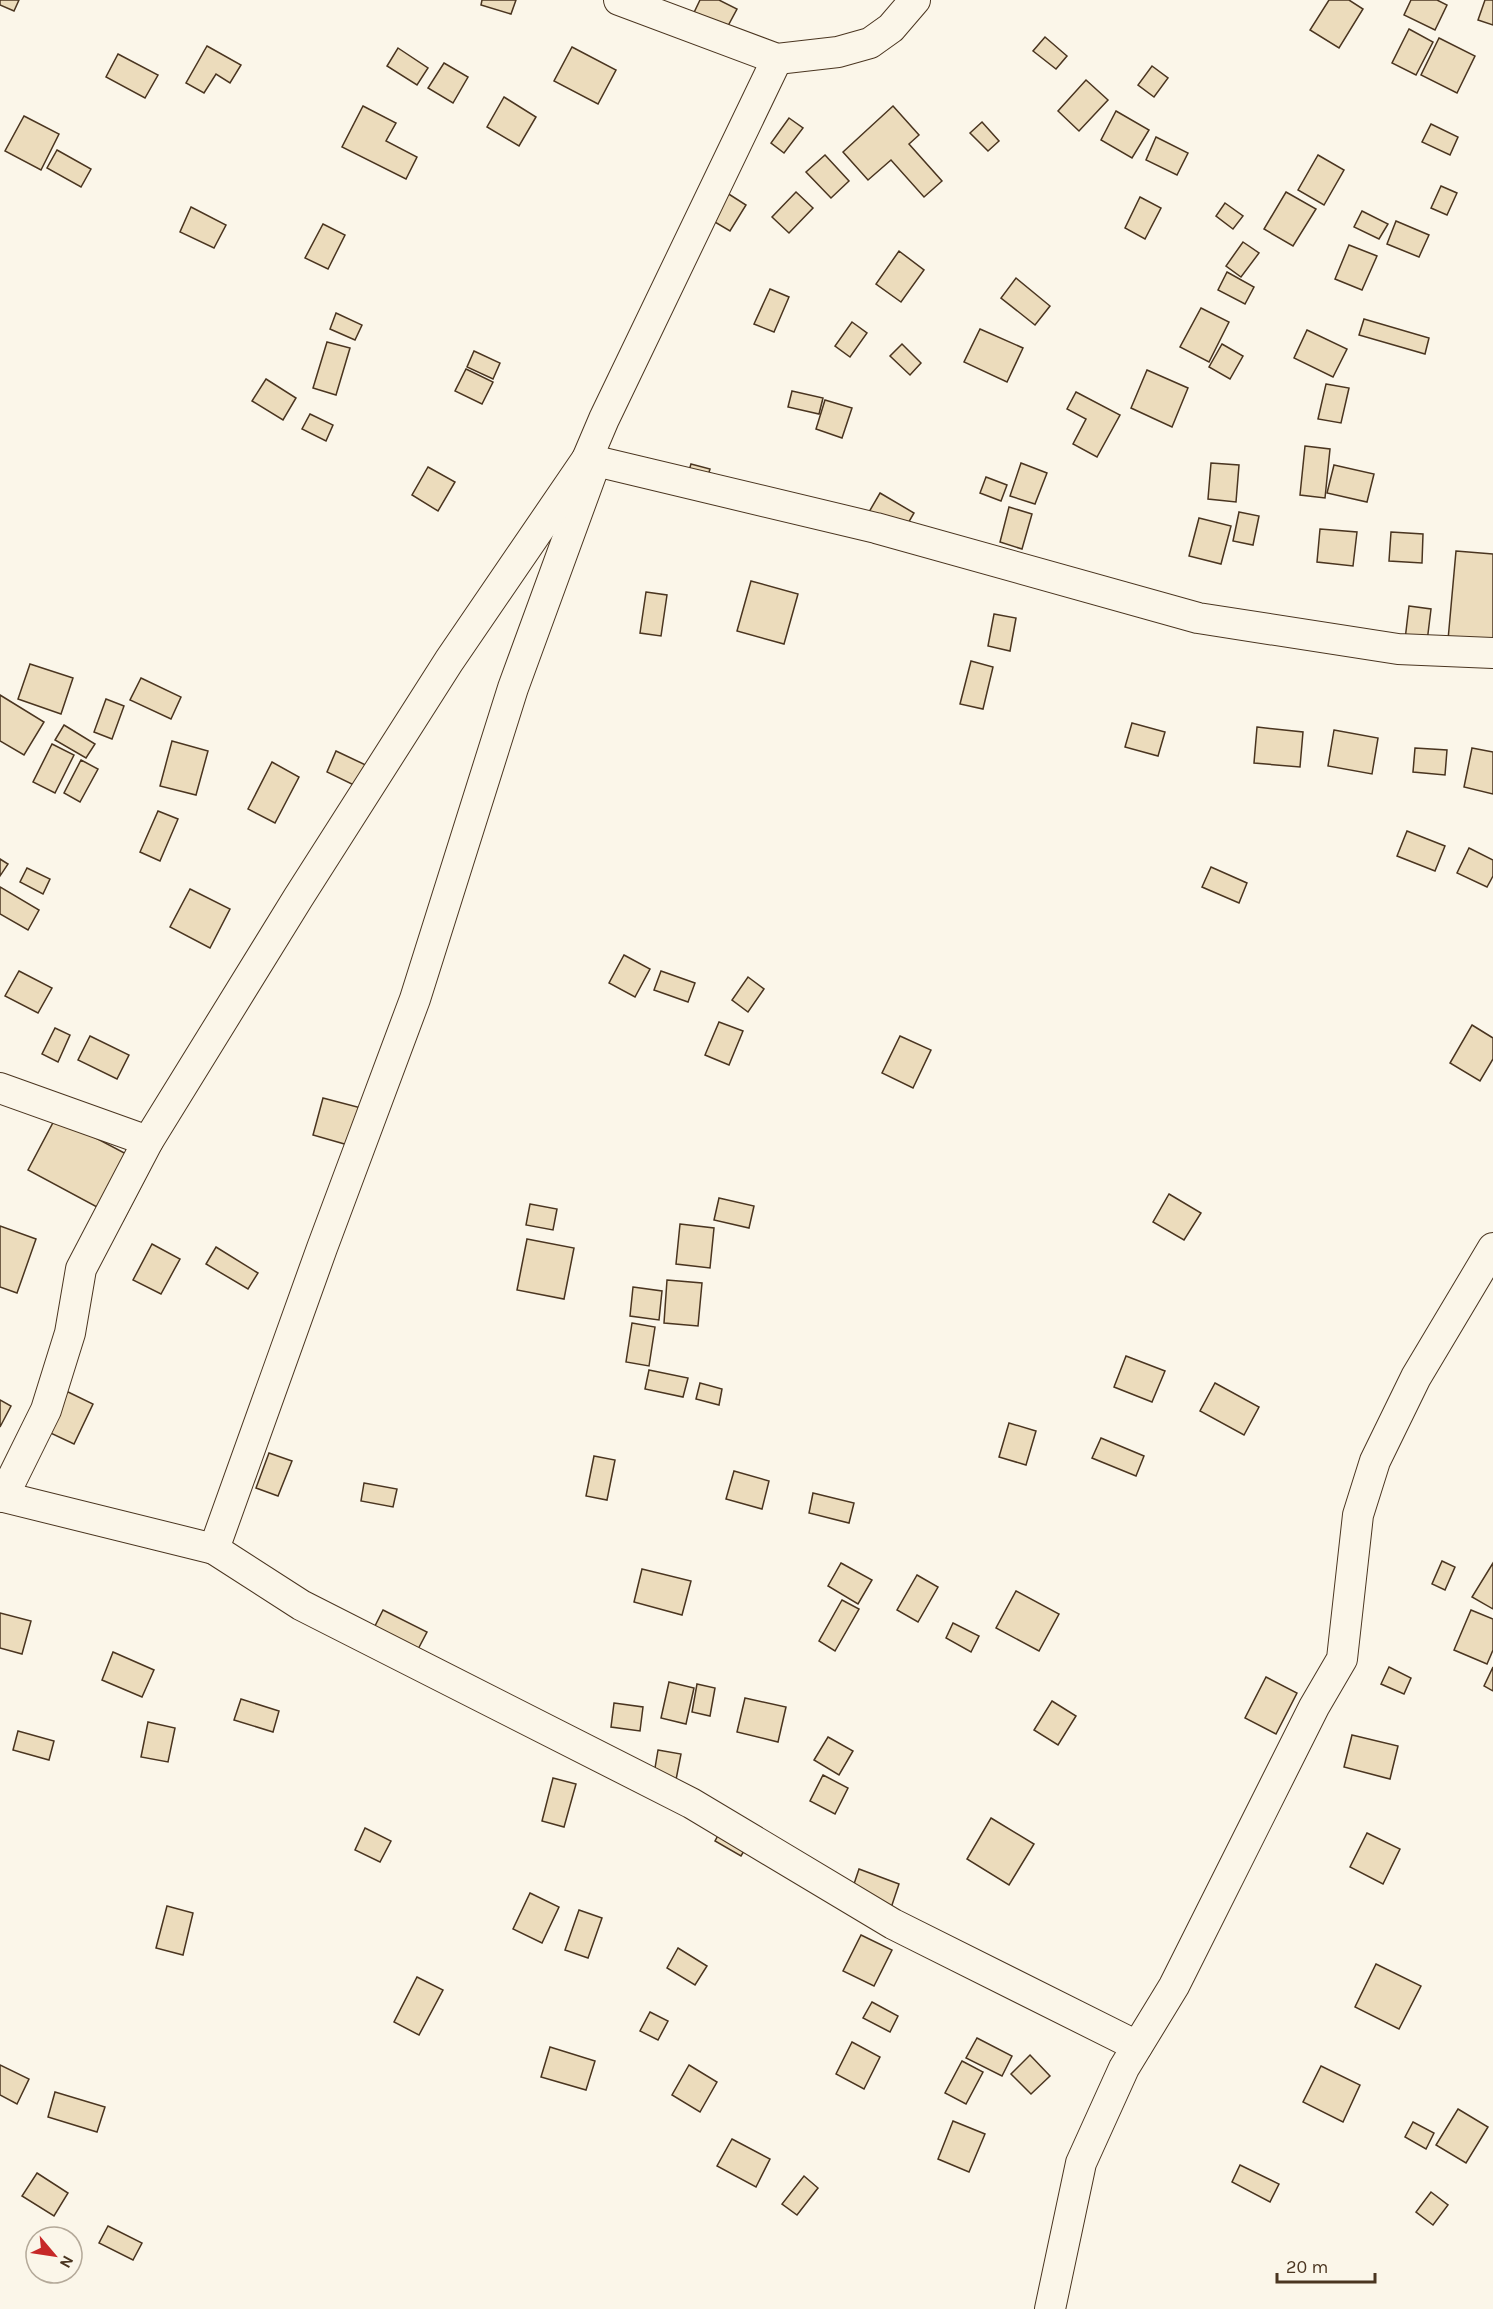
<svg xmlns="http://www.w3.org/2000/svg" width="1493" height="2309" font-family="Karla,sans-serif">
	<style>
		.building { fill: #ecdcbc; stroke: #4a3520; stroke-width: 1.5 }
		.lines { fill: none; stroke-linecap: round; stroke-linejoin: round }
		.street-casing { stroke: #4a3520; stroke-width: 32 }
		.street { stroke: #fbf6e9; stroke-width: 30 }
	</style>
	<rect width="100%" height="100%" fill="#fbf6e9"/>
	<g class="building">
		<path d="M 0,0 L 19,0 L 14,11 L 0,5 Z"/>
		<path d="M 482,0 L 516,0 L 511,14 L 481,5 Z"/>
		<path d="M 700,0 L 719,0 L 737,9 L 722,37 L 690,21 Z"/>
		<path d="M 1329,0 L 1349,0 L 1363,9 L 1339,48 L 1310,30 Z"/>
		<path d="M 1411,0 L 1437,0 L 1447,5 L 1435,30 L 1404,15 Z"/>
		<path d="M 1485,0 L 1493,0 L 1493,25 L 1478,20 Z"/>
		<path d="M 1409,29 L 1433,42 L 1416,75 L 1392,63 Z"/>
		<path d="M 1045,37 L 1067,56 L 1056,69 L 1033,51 Z"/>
		<path d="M 1439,38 L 1475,56 L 1457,93 L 1421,75 Z"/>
		<path d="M 207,46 L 241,65 L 230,83 L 216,74 L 204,93 L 186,83 Z"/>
		<path d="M 572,47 L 616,70 L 598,104 L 554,81 Z"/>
		<path d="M 398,48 L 428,68 L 417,85 L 387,66 Z"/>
		<path d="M 118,54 L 158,75 L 145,98 L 106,77 Z"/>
		<path d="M 444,63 L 468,77 L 453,103 L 428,88 Z"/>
		<path d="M 1152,66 L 1168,78 L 1154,97 L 1138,85 Z"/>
		<path d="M 1086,80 L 1108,100 L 1079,131 L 1058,111 Z"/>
		<path d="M 504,97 L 536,117 L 519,146 L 487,127 Z"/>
		<path d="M 363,106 L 396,123 L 386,141 L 417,157 L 406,179 L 342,147 Z"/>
		<path d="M 893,106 L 919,135 L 909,144 L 942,181 L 924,197 L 891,160 L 868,180 L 843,152 Z"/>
		<path d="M 1116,111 L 1149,130 L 1132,158 L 1101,140 Z"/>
		<path d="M 24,116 L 59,134 L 41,170 L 5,151 Z"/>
		<path d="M 789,118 L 803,128 L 784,153 L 771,143 Z"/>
		<path d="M 982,122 L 999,141 L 988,151 L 970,133 Z"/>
		<path d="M 1431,124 L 1458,137 L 1450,155 L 1422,142 Z"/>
		<path d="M 1156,137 L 1188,153 L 1177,175 L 1146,160 Z"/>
		<path d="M 57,150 L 91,169 L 81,187 L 47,168 Z"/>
		<path d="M 825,155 L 849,181 L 831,198 L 806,172 Z"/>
		<path d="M 1318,155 L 1344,170 L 1324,205 L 1298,190 Z"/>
		<path d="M 1441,186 L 1457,193 L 1447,215 L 1431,208 Z"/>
		<path d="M 724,191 L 746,205 L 730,231 L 708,218 Z"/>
		<path d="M 796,192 L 813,208 L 789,233 L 772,217 Z"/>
		<path d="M 1286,192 L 1316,209 L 1293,246 L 1264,229 Z"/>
		<path d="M 1140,197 L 1161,208 L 1145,239 L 1125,228 Z"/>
		<path d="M 1225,203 L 1243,216 L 1233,229 L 1216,216 Z"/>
		<path d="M 191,207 L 226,225 L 214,248 L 180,232 Z"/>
		<path d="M 1362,211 L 1388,224 L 1379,239 L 1354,227 Z"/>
		<path d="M 1396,221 L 1429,235 L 1419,257 L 1387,244 Z"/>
		<path d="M 323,224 L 345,235 L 328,269 L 305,258 Z"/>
		<path d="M 1243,242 L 1259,253 L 1241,277 L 1226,266 Z"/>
		<path d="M 1349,245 L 1377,256 L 1362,290 L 1335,279 Z"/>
		<path d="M 899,251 L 924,270 L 901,302 L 876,284 Z"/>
		<path d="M 1227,272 L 1254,287 L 1245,304 L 1218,290 Z"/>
		<path d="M 1016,278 L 1050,306 L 1035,325 L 1001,298 Z"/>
		<path d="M 770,289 L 789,297 L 774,332 L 754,324 Z"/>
		<path d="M 1201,308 L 1229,322 L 1209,362 L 1180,347 Z"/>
		<path d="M 336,313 L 362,325 L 355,340 L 330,329 Z"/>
		<path d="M 1364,319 L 1429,338 L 1425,354 L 1359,335 Z"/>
		<path d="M 852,322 L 867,333 L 850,357 L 835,346 Z"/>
		<path d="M 980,329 L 1023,348 L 1007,382 L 964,362 Z"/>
		<path d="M 1307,330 L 1347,349 L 1333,377 L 1294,358 Z"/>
		<path d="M 327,342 L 350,348 L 336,395 L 313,388 Z"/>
		<path d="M 902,344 L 921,363 L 910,375 L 890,356 Z"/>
		<path d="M 1222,344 L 1243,356 L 1230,379 L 1209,367 Z"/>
		<path d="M 474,351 L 500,363 L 493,379 L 467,367 Z"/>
		<path d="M 466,369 L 493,382 L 482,404 L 455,391 Z"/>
		<path d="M 1147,370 L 1188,388 L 1172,427 L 1131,408 Z"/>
		<path d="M 266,379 L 296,398 L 283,420 L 252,401 Z"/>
		<path d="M 1326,384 L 1349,388 L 1341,423 L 1318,419 Z"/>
		<path d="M 792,391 L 823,398 L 819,414 L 788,407 Z"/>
		<path d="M 1076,392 L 1120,415 L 1097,457 L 1073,444 L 1086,419 L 1067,409 Z"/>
		<path d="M 825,400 L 852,408 L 842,438 L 816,429 Z"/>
		<path d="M 310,414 L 333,425 L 326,441 L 302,429 Z"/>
		<path d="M 1305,446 L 1330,449 L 1325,498 L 1300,495 Z"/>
		<path d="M 1021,463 L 1047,473 L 1035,504 L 1010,496 Z"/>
		<path d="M 1211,463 L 1239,465 L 1236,502 L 1208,499 Z"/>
		<path d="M 691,464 L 710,469 L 704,489 L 685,484 Z"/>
		<path d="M 1334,465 L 1374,474 L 1367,502 L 1327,493 Z"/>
		<path d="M 428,467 L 455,482 L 438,511 L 412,495 Z"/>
		<path d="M 986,477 L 1007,485 L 1001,501 L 980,493 Z"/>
		<path d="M 880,493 L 914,513 L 903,532 L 869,512 Z"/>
		<path d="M 1009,507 L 1032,514 L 1022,549 L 1000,542 Z"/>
		<path d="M 1239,512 L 1259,516 L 1253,545 L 1233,541 Z"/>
		<path d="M 1199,518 L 1231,526 L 1221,564 L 1189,556 Z"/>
		<path d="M 1320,529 L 1357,532 L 1353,566 L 1317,562 Z"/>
		<path d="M 1391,532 L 1423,534 L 1422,563 L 1389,561 Z"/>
		<path d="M 1456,551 L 1493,554 L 1493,655 L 1447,651 Z"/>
		<path d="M 751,581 L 798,594 L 784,644 L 737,631 Z"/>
		<path d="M 646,592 L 667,595 L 661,636 L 640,633 Z"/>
		<path d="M 1409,606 L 1431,609 L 1426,650 L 1404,648 Z"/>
		<path d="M 994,614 L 1016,618 L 1010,651 L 988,646 Z"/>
		<path d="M 971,661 L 993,667 L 983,709 L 960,704 Z"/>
		<path d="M 30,664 L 73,678 L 61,714 L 18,699 Z"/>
		<path d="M 141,678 L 181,697 L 171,719 L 130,700 Z"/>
		<path d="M 0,695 L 44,722 L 24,755 L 0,741 Z"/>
		<path d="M 106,699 L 124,706 L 112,739 L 94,732 Z"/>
		<path d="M 1132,723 L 1165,732 L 1158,756 L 1125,747 Z"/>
		<path d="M 64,725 L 95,744 L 86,758 L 55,740 Z"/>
		<path d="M 1257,727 L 1303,732 L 1300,767 L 1254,763 Z"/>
		<path d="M 1334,730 L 1378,738 L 1372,774 L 1328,766 Z"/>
		<path d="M 172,741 L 208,751 L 196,795 L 160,786 Z"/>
		<path d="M 52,744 L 74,755 L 55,793 L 33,782 Z"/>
		<path d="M 1415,748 L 1447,750 L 1445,775 L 1413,772 Z"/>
		<path d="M 1472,748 L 1493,752 L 1493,794 L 1464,787 Z"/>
		<path d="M 336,751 L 372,768 L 362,789 L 327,772 Z"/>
		<path d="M 81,760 L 98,769 L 80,802 L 64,793 Z"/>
		<path d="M 272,762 L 299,777 L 275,823 L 248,809 Z"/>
		<path d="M 158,811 L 178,819 L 160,861 L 140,852 Z"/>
		<path d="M 1407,831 L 1445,846 L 1435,871 L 1397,856 Z"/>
		<path d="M 1469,848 L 1493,860 L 1493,876 L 1487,887 L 1457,873 Z"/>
		<path d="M 0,859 L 8,864 L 0,876 Z"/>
		<path d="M 1211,867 L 1247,883 L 1239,903 L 1202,887 Z"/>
		<path d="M 27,868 L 50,879 L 43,894 L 20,882 Z"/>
		<path d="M 0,887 L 39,910 L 28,930 L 0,914 Z"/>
		<path d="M 190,889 L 230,909 L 210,948 L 170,927 Z"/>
		<path d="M 624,955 L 650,969 L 635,997 L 609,983 Z"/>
		<path d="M 19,971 L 52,988 L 38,1013 L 5,996 Z"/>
		<path d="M 661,971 L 695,983 L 688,1002 L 654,990 Z"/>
		<path d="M 748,977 L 764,989 L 748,1012 L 732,1000 Z"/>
		<path d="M 719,1022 L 743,1031 L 729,1065 L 705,1055 Z"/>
		<path d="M 1472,1025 L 1493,1038 L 1493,1059 L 1480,1081 L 1450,1063 Z"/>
		<path d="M 55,1028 L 70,1035 L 58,1062 L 42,1054 Z"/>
		<path d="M 90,1036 L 129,1055 L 117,1079 L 78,1060 Z"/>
		<path d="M 900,1036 L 931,1050 L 913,1088 L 882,1073 Z"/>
		<path d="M 323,1098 L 365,1109 L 355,1147 L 313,1135 Z"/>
		<path d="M 56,1117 L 151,1167 L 123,1221 L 28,1170 Z"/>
		<path d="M 1169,1194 L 1201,1213 L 1184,1240 L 1153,1222 Z"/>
		<path d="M 719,1198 L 754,1206 L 749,1228 L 714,1220 Z"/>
		<path d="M 530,1204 L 557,1209 L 553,1230 L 526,1225 Z"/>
		<path d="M 680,1224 L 714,1228 L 710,1268 L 676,1264 Z"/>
		<path d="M 0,1226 L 36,1239 L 17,1293 L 0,1287 Z"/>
		<path d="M 527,1239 L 574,1248 L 564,1299 L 517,1290 Z"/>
		<path d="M 152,1244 L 180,1259 L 161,1294 L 133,1280 Z"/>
		<path d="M 216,1247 L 258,1273 L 248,1289 L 206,1264 Z"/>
		<path d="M 667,1280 L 702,1283 L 698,1326 L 664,1323 Z"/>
		<path d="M 633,1287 L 662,1291 L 659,1320 L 630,1316 Z"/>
		<path d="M 632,1323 L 655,1327 L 649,1366 L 626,1362 Z"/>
		<path d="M 1126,1356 L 1165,1371 L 1152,1402 L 1114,1387 Z"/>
		<path d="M 649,1370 L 688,1378 L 683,1397 L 645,1389 Z"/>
		<path d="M 700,1383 L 722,1389 L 719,1405 L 696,1399 Z"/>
		<path d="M 1215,1383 L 1259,1407 L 1244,1435 L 1200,1411 Z"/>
		<path d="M 64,1390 L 93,1404 L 74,1444 L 44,1430 Z"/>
		<path d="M 0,1400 L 11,1406 L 0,1427 Z"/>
		<path d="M 1009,1423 L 1036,1431 L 1026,1465 L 999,1457 Z"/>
		<path d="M 1101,1438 L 1144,1456 L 1136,1476 L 1092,1458 Z"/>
		<path d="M 269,1453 L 292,1461 L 278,1496 L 256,1488 Z"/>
		<path d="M 594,1456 L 615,1460 L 607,1500 L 586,1496 Z"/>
		<path d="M 734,1471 L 769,1481 L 762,1509 L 726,1499 Z"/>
		<path d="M 364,1483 L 397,1489 L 393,1507 L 361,1501 Z"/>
		<path d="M 813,1493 L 854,1503 L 849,1523 L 809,1513 Z"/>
		<path d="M 1442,1561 L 1455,1567 L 1445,1590 L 1432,1584 Z"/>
		<path d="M 841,1563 L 872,1580 L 858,1604 L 828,1586 Z"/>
		<path d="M 1493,1563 L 1493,1609 L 1472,1597 Z"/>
		<path d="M 642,1569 L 691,1581 L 682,1615 L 634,1602 Z"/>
		<path d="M 917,1575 L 938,1587 L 918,1622 L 897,1610 Z"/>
		<path d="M 1016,1591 L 1059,1614 L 1039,1651 L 996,1628 Z"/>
		<path d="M 842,1600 L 859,1609 L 835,1651 L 819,1641 Z"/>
		<path d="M 383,1610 L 427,1632 L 416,1653 L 373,1630 Z"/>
		<path d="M 1471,1610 L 1493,1619 L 1493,1650 L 1487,1664 L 1454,1650 Z"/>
		<path d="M 0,1613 L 31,1621 L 22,1654 L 0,1648 Z"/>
		<path d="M 953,1623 L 979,1636 L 971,1652 L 946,1638 Z"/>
		<path d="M 113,1652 L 154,1670 L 142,1697 L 102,1680 Z"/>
		<path d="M 1389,1667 L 1411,1678 L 1404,1694 L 1381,1684 Z"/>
		<path d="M 1493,1667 L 1493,1691 L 1484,1686 Z"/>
		<path d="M 1266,1677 L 1297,1693 L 1276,1734 L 1245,1718 Z"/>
		<path d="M 669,1682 L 694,1688 L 686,1724 L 661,1718 Z"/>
		<path d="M 697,1684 L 715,1688 L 710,1716 L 692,1712 Z"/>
		<path d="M 745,1698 L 786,1707 L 778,1742 L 737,1732 Z"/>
		<path d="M 241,1699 L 279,1711 L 273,1732 L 234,1720 Z"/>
		<path d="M 1052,1701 L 1076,1716 L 1058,1745 L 1034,1730 Z"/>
		<path d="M 614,1703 L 643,1707 L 640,1731 L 611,1727 Z"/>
		<path d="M 148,1722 L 175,1728 L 168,1762 L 141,1757 Z"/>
		<path d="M 18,1731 L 54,1741 L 49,1760 L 13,1750 Z"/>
		<path d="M 1352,1735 L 1398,1746 L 1390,1779 L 1344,1767 Z"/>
		<path d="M 828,1737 L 853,1751 L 839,1775 L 814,1760 Z"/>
		<path d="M 658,1750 L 681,1754 L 674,1790 L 652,1786 Z"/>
		<path d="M 823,1775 L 848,1788 L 835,1814 L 810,1801 Z"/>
		<path d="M 553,1778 L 576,1784 L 564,1827 L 542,1821 Z"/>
		<path d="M 731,1812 L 758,1827 L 741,1856 L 715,1841 Z"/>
		<path d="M 991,1818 L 1034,1844 L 1009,1885 L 967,1859 Z"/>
		<path d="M 365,1828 L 391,1841 L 380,1862 L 355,1850 Z"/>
		<path d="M 1367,1833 L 1400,1849 L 1383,1884 L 1350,1867 Z"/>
		<path d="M 859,1869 L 899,1884 L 890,1911 L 850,1896 Z"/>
		<path d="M 530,1893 L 559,1907 L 542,1943 L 513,1929 Z"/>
		<path d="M 167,1906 L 193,1913 L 183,1955 L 156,1948 Z"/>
		<path d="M 579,1910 L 602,1918 L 588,1958 L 565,1950 Z"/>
		<path d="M 861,1935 L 892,1950 L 874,1986 L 843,1971 Z"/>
		<path d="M 678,1948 L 707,1966 L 695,1985 L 667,1968 Z"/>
		<path d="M 1376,1964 L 1421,1986 L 1399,2029 L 1355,2007 Z"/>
		<path d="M 417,1977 L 443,1990 L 419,2035 L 394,2022 Z"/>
		<path d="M 872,2002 L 898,2016 L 890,2032 L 863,2018 Z"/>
		<path d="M 650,2012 L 668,2021 L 658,2040 L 640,2031 Z"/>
		<path d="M 977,2038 L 1012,2056 L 1002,2076 L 966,2058 Z"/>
		<path d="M 852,2042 L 880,2057 L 864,2089 L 836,2074 Z"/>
		<path d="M 550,2047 L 595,2061 L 586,2090 L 541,2077 Z"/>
		<path d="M 1030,2055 L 1050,2076 L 1031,2094 L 1011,2074 Z"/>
		<path d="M 962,2061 L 983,2072 L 966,2104 L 945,2093 Z"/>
		<path d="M 0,2065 L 29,2079 L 17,2104 L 0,2095 Z"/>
		<path d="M 689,2065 L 717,2082 L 700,2112 L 672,2095 Z"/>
		<path d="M 1321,2066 L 1360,2085 L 1343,2122 L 1303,2102 Z"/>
		<path d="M 55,2092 L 105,2107 L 97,2132 L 48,2117 Z"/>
		<path d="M 1458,2109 L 1488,2127 L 1466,2163 L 1436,2145 Z"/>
		<path d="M 953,2121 L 985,2134 L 969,2172 L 938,2159 Z"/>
		<path d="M 1413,2122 L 1434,2133 L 1426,2149 L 1405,2137 Z"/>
		<path d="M 732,2139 L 770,2159 L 756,2187 L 717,2166 Z"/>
		<path d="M 1240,2165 L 1279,2184 L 1270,2202 L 1232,2182 Z"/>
		<path d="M 37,2173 L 68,2193 L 54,2216 L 22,2196 Z"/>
		<path d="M 804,2176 L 818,2188 L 797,2215 L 782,2204 Z"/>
		<path d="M 1431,2192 L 1448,2205 L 1433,2225 L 1416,2212 Z"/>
		<path d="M 108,2226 L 142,2243 L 133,2260 L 99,2243 Z"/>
	</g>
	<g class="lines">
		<g class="street-casing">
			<g id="street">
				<path d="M 619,0 L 777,59 L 838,52 L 870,43 L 891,28 L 915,0"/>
				<path d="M 587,459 L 876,528 L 1198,618 L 1398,649 L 1493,653"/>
				<path d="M 596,461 L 513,688 L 415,999 L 322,1248 L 214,1549 L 301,1605 L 691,1803 L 893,1924 L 1137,2046"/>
				<path d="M 0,1088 L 148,1141"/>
				<path d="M 0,1496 L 214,1549"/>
				<path d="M 3,1497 L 46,1410 L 70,1333 L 81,1269 L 148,1141 L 298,898 L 449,661 L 587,459 L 604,419 L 777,59"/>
				<path d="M 1050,2309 L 1081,2163 L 1124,2068 L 1174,1986 L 1314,1707 L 1342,1659 L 1358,1515 L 1375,1461 L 1416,1377 L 1493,1248"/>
			</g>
		</g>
		<use href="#street" class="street"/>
	</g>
	<g transform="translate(54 2255) rotate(119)"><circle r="28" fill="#fbf6e9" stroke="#b4a999" stroke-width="1.5"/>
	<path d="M0-4.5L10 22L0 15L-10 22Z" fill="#c62828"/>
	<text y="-9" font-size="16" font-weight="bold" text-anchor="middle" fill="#4a3520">N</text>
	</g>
	<path d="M1277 2273v9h98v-9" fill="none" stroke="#4a3520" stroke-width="3"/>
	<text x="1286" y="2273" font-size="18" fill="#4a3520" stroke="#fbf6e9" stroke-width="4.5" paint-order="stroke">20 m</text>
</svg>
